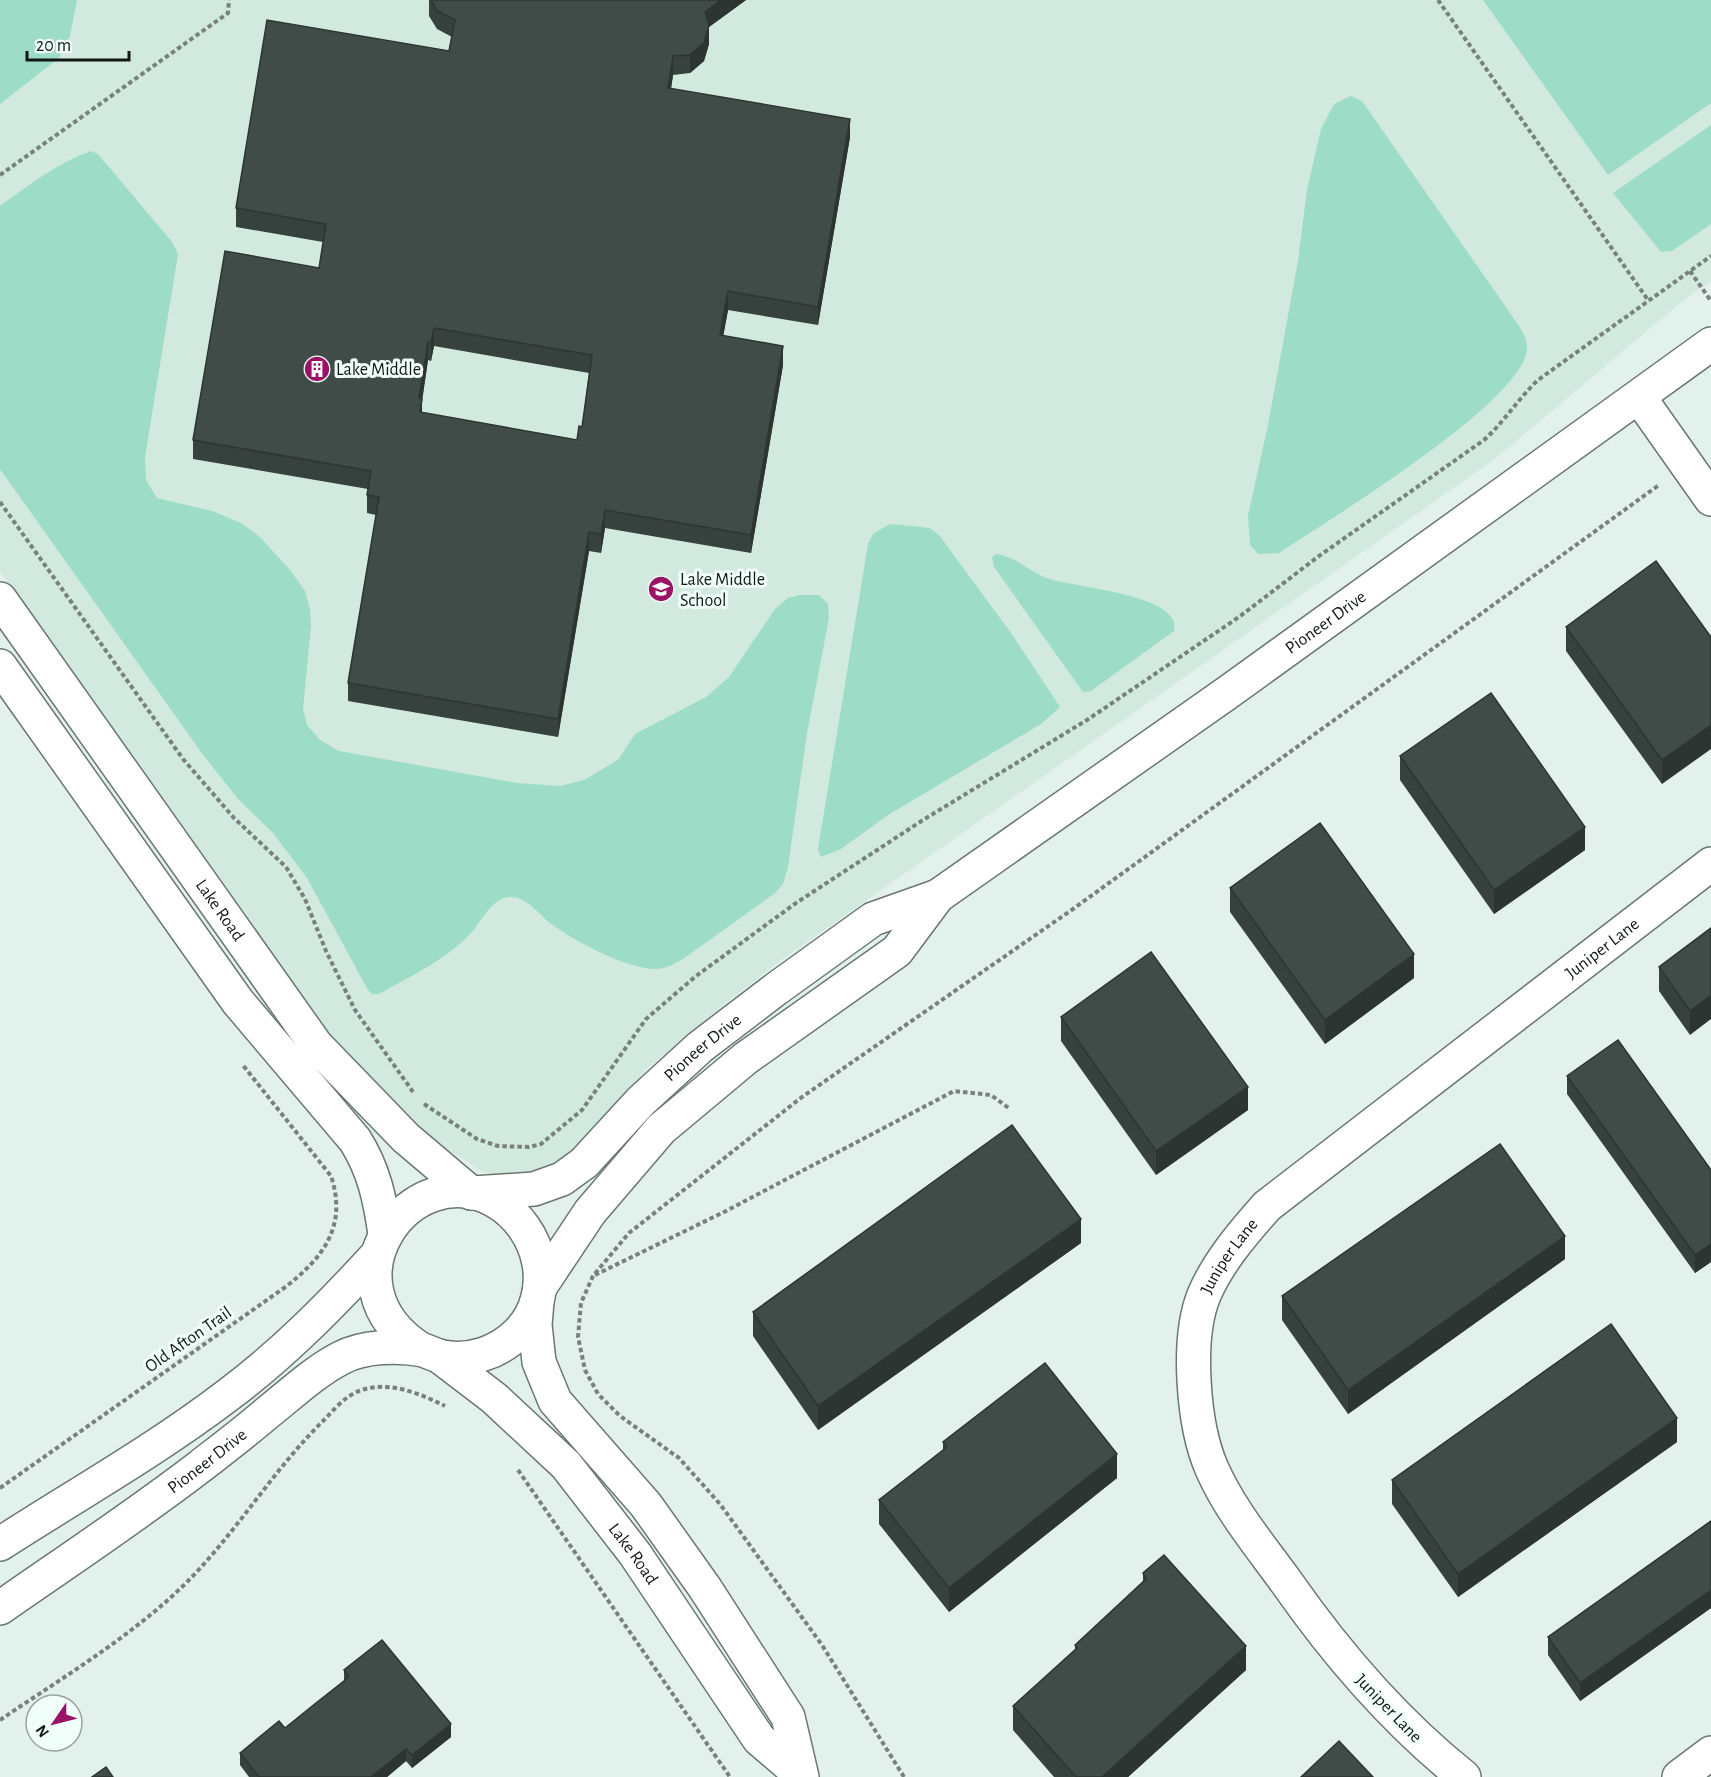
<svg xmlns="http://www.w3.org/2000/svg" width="1711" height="1777" font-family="'Alegreya Sans',sans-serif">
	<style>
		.built { fill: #d2e9e0 }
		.green { fill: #9ddcc6 }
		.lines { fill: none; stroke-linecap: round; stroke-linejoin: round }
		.minor-casing { stroke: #6a7772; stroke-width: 36 }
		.tertiary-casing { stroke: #6a7772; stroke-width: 36 }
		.path { stroke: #78817e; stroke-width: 4; stroke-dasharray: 4.5 3; stroke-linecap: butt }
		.minor { stroke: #fff; stroke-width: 33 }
		.tertiary { stroke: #fff; stroke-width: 33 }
		.wall { fill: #37413d; fill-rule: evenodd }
		.shaded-wall { fill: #2d3532 }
		.building { fill: #404c47; stroke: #2d3532; stroke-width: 1.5; fill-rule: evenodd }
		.labels { text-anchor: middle; stroke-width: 6; stroke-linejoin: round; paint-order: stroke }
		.poi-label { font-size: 18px; fill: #131816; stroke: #f0fff9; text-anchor: start }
		.street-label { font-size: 18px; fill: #131816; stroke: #f0fff9 }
	</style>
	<rect width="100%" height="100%" fill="#e3f1ec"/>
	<path class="built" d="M 0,0 L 1711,0 L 1711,281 L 1678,305 L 1495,459 L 779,962 L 722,1006 L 646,1070 L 591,1137 L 559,1163 L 534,1173 L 492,1174 L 479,1170 L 436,1142 L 371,1088 L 276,969 L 0,572 Z"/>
	<g class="green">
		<path d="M 0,0 L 77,0 L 70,36 L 59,58 L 0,104 Z"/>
		<path d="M 1483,0 L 1711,0 L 1711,103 L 1608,175 Z"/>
		<path d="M 1351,96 L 1362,101 L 1508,310 C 1515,321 1527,334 1527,347 C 1528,400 1325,522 1279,553 L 1258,554 L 1250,545 L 1248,516 L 1268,425 L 1298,261 L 1307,190 L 1321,129 L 1334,104 Z"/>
		<path d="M 1711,125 L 1711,224 L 1672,251 L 1661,252 L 1613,193 Z"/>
		<path d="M 91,151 L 98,154 L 172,242 L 178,254 L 145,457 L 146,480 L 157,498 L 212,511 L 241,523 L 260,537 L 290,570 L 305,591 L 310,609 L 311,626 L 303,709 L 307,725 L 320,740 L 339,751 L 517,783 L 560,786 L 584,780 L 618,760 L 635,734 L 706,697 L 729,677 L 775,609 L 788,598 L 800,595 L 819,595 L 828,604 L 829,618 L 807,733 L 788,867 L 783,884 L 775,893 L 683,959 C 675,963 668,968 658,969 C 628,970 574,941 550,923 C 538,913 526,896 509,897 C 490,899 482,922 470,934 C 444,961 411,976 379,994 L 372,994 L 368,990 L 307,878 L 273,833 L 238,799 L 201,752 L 0,469 L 0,206 C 29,185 57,163 91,151 Z"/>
		<path d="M 890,524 L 930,528 L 939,535 L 1011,633 L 1060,707 L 1041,724 L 888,815 L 841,849 L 821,857 L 818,849 L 868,544 L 873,534 Z"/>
		<path d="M 996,554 C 1021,558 1027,572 1050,579 C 1073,587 1184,595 1174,631 L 1091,691 L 1083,692 L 994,567 L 992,557 Z"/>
	</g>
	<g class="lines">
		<g class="minor-casing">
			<g id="minor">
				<path d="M 1639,397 L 1711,499"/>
				<path id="s1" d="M 1464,1777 C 1394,1721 1338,1656 1287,1583 C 1261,1547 1230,1510 1212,1469 C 1193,1426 1186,1339 1204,1295 C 1218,1262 1243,1233 1267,1206 L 1711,864"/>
				<path d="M 1679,1777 L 1711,1753"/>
			</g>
		</g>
		<g class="tertiary-casing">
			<g id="tertiary">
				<path id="s2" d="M 0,599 L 316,1045 L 406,1138 L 471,1193"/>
				<path d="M 0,666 L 238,1002 L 355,1140 C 374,1170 380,1199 385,1234"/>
				<path id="s3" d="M 473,1193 L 534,1189 L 562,1179 L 584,1163 L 641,1101 L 700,1047 L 776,989 L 873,919 L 938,896 L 1227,693 L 1711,344"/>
				<path d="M 540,1287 L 590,1212 L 661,1129 L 746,1058 L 897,951 L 938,896"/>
				<path d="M 537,1301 L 535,1325 L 539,1362 L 555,1401 L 646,1505 L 705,1588 L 788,1717 L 802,1777"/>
				<path id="s4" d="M 439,1356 L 494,1398 L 566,1465 L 635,1554 L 759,1739 L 801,1775"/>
				<path d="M 0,1544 C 76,1495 156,1450 228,1395 C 283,1354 331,1305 377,1255"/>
				<path id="s5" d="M 0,1608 C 66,1562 134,1517 198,1468 C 221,1450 245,1432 267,1413 C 291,1394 314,1372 341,1358 C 363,1346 399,1345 423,1350 C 429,1352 435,1355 442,1357 C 470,1362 498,1353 518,1333 C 557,1293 542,1228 495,1201 C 411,1153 316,1284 422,1350"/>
			</g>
		</g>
		<g class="path">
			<path d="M 1438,0 L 1648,300"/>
			<path d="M 0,175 L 228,13 L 229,0"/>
			<path d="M 1690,271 L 1711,301"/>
			<path d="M 0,502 L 183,759 L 234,818 L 286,867 L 305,899 L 326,951 L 355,1010 L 413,1092"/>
			<path d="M 424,1104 L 477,1139 L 498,1146 L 529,1147 L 541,1144 L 582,1110 L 646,1019 L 696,976 L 796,903 L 923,820 L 1087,720 L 1239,617 L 1319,556 L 1484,440 C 1504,422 1518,399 1538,380 L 1711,256"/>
			<path d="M 595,1275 L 724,1212 L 954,1091 L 991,1095 L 1010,1109"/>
			<path d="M 518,1470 L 730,1777"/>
			<path d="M 0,1488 L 284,1288 C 322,1259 348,1227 331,1176 L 242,1064"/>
			<path d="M 0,1720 C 62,1678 129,1638 183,1586 C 235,1535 272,1471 324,1420 C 334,1410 345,1396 359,1391 C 388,1380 419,1393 445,1406"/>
			<path d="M 904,1777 L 822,1645 L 720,1504 L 679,1458 L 620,1416 L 598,1394 L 585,1370 L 578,1337 L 581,1303 L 593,1276 L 629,1233 L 802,1097 L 1073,909 L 1659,485"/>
		</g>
		<use href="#minor" class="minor"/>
		<use href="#tertiary" class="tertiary"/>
	</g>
	<g class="wall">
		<path d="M 429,0 L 746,0 L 709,27 L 709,44 L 704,61 L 690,73 L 673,75 L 671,89 L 850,137 L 818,325 L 728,310 L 723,336 L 783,365 L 751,553 L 605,528 L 601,553 L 589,551 L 558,737 L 348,701 L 348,683 L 376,515 L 367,513 L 367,495 L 368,489 L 193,459 L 193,440 L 319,268 L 323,242 L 236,227 L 236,208 L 449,51 L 452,37 L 437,29 L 429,16 ZM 434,346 L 589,373 L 582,427 L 577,440 L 422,413 L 422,399 L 428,360 L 431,361 Z"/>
		<path d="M 1566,627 L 1711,637 L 1662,784 L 1566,651 Z"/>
		<path d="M 1400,756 L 1585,850 L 1494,914 L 1400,780 Z"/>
		<path d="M 1230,888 L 1414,978 L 1325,1044 L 1230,912 Z"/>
		<path d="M 1711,928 L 1690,1035 L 1659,991 L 1659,967 Z"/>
		<path d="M 1061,1017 L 1248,1110 L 1156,1175 L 1061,1041 Z"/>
		<path d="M 1567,1076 L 1711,1170 L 1711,1262 L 1695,1273 L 1567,1094 Z"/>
		<path d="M 1081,1243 L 818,1430 L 753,1336 L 753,1312 Z"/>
		<path d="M 1565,1259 L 1348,1414 L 1282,1320 L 1282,1296 Z"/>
		<path d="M 943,1442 L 1117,1478 L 949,1612 L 879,1524 L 879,1500 L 943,1450 Z"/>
		<path d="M 1677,1442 L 1458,1597 L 1392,1504 L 1392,1480 Z"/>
		<path d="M 1711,1521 L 1711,1608 L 1580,1701 L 1548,1655 L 1548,1637 Z"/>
		<path d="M 1143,1573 L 1246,1670 L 1128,1777 L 1054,1777 L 1013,1730 L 1013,1706 L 1075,1650 L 1075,1645 L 1143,1582 Z"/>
		<path d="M 344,1670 L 451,1737 L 412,1768 L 406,1761 L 387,1777 L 249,1777 L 240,1765 L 240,1753 L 285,1728 L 344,1681 Z"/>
	</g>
	<g class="shaded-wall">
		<path d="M 721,0 L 746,0 L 709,27 L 709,44 L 704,61 L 690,73 L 690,55 L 705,12 Z"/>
		<path d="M 673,56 L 673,75 L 668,107 L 668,88 Z"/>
		<path d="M 850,119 L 850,137 L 818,325 L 818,307 Z"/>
		<path d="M 728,291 L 728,310 L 720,354 L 720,335 Z"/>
		<path d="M 434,328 L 434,346 L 431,361 L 431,342 Z"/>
		<path d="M 428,342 L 428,360 L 422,402 L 422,399 L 422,417 L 420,431 L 419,398 Z"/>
		<path d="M 783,346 L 783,365 L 751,553 L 751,535 Z"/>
		<path d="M 605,510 L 605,528 L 601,553 L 601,534 Z"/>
		<path d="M 589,532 L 589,551 L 558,737 L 558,719 Z"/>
		<path d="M 1711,725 L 1711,749 L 1662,784 L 1662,760 Z"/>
		<path d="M 1585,827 L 1585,850 L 1494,914 L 1494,890 Z"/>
		<path d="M 1414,954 L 1414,978 L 1325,1044 L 1325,1020 Z"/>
		<path d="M 1711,995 L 1711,1019 L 1690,1035 L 1690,1011 Z"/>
		<path d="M 1248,1087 L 1248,1110 L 1156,1175 L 1156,1151 Z"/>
		<path d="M 1081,1219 L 1081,1243 L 818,1430 L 818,1406 Z"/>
		<path d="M 1565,1236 L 1565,1259 L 1348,1414 L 1348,1390 Z"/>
		<path d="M 1711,1244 L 1711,1262 L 1695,1273 L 1695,1255 Z"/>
		<path d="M 1677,1418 L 1677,1442 L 1458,1597 L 1458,1574 Z"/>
		<path d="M 1117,1454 L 1117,1478 L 949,1612 L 949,1588 Z"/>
		<path d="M 1711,1590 L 1711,1608 L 1580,1701 L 1580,1683 Z"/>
		<path d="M 1246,1646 L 1246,1670 L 1128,1777 L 1102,1777 Z"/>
		<path d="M 451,1724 L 451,1737 L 412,1768 L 412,1755 Z"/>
		<path d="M 406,1749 L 406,1761 L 387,1777 L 371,1777 Z"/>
	</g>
	<g class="building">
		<path d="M 431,0 L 721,0 L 705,12 L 709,25 L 704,43 L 690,55 L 673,56 L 668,88 L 850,119 L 818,307 L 728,291 L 720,335 L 783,346 L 751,535 L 605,510 L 601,534 L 589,532 L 558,719 L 348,683 L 379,497 L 367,495 L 371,471 L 193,440 L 225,251 L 319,268 L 326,224 L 236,208 L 267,20 L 449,51 L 455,20 L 437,11 ZM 434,328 L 592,355 L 582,427 L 579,426 L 577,440 L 420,412 L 422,399 L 419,398 L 428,342 L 431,342 Z"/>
		<path d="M 1656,561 L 1711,637 L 1711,725 L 1662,760 L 1566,627 Z"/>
		<path d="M 1491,693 L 1585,827 L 1494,890 L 1400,756 Z"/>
		<path d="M 1320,823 L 1414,954 L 1325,1020 L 1230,888 Z"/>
		<path d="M 1711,928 L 1711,995 L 1690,1011 L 1659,967 Z"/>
		<path d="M 1151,952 L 1248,1087 L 1156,1151 L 1061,1017 Z"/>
		<path d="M 1618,1040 L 1711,1170 L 1711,1244 L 1695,1255 L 1567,1076 Z"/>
		<path d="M 1012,1125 L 1081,1219 L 818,1406 L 753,1312 Z"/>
		<path d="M 1500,1144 L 1565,1236 L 1348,1390 L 1282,1296 Z"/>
		<path d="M 1611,1324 L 1677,1418 L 1458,1574 L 1392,1480 Z"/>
		<path d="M 1045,1363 L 1117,1454 L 949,1588 L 879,1500 L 947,1447 L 943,1442 Z"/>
		<path d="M 1711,1521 L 1711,1590 L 1580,1683 L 1548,1637 Z"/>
		<path d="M 1164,1555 L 1246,1646 L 1102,1777 L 1076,1777 L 1013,1706 L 1077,1648 L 1075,1645 L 1146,1579 L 1143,1573 Z"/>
		<path d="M 382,1640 L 451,1724 L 412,1755 L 406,1749 L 371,1777 L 259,1777 L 240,1753 L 279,1721 L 285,1728 L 316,1703 L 349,1677 L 344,1670 Z"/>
		<path d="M 1339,1741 L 1373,1777 L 1301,1777 Z"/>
		<path d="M 106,1767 L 113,1777 L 92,1777 Z"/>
	</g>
	<defs>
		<g id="building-disc" transform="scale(1.35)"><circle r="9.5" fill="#9a1366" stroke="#f0fff9"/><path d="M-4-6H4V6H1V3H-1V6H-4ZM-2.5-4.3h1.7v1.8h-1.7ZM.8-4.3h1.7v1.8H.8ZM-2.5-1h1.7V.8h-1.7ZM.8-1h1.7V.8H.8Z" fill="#fff"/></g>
		<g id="school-disc" transform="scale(1.35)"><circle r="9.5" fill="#9a1366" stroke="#f0fff9"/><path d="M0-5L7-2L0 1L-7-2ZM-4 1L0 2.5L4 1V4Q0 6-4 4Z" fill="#fff"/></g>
	</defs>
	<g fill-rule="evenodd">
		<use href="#building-disc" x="317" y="369"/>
		<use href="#school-disc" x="661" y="589"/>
	</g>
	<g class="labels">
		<g class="poi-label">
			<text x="336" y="375">Lake Middle</text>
			<text x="680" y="585">Lake Middle<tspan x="680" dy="21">School</tspan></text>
		</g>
		<g class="street-label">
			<text dy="6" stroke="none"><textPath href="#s3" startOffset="1041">Pioneer Drive</textPath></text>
			<text dy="6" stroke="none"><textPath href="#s2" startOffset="381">Lake Road</textPath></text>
			<text dy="6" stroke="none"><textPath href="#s1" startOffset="1110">Juniper Lane</textPath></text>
			<text dy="6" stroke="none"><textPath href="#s3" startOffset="284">Pioneer Drive</textPath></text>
			<text dy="6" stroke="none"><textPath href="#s1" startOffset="624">Juniper Lane</textPath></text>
			<text transform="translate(188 1339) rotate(-35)" y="6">Old Afton Trail</text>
			<text dy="6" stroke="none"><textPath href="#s5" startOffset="254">Pioneer Drive</textPath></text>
			<text dy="6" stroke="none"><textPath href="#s4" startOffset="279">Lake Road</textPath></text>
			<text transform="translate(1389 1708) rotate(46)" y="6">Juniper Lane</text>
		</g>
	</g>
	<g transform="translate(54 1723) rotate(235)"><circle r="28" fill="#f0fff9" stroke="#98a39e" stroke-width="1.5"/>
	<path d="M0-4.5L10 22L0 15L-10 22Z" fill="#9a1366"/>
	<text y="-9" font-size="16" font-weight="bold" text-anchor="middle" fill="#131816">N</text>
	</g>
	<path d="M27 51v9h102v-9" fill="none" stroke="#131816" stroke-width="3"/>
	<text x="36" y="51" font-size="18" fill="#131816" stroke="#f0fff9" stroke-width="4.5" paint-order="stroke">20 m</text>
</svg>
